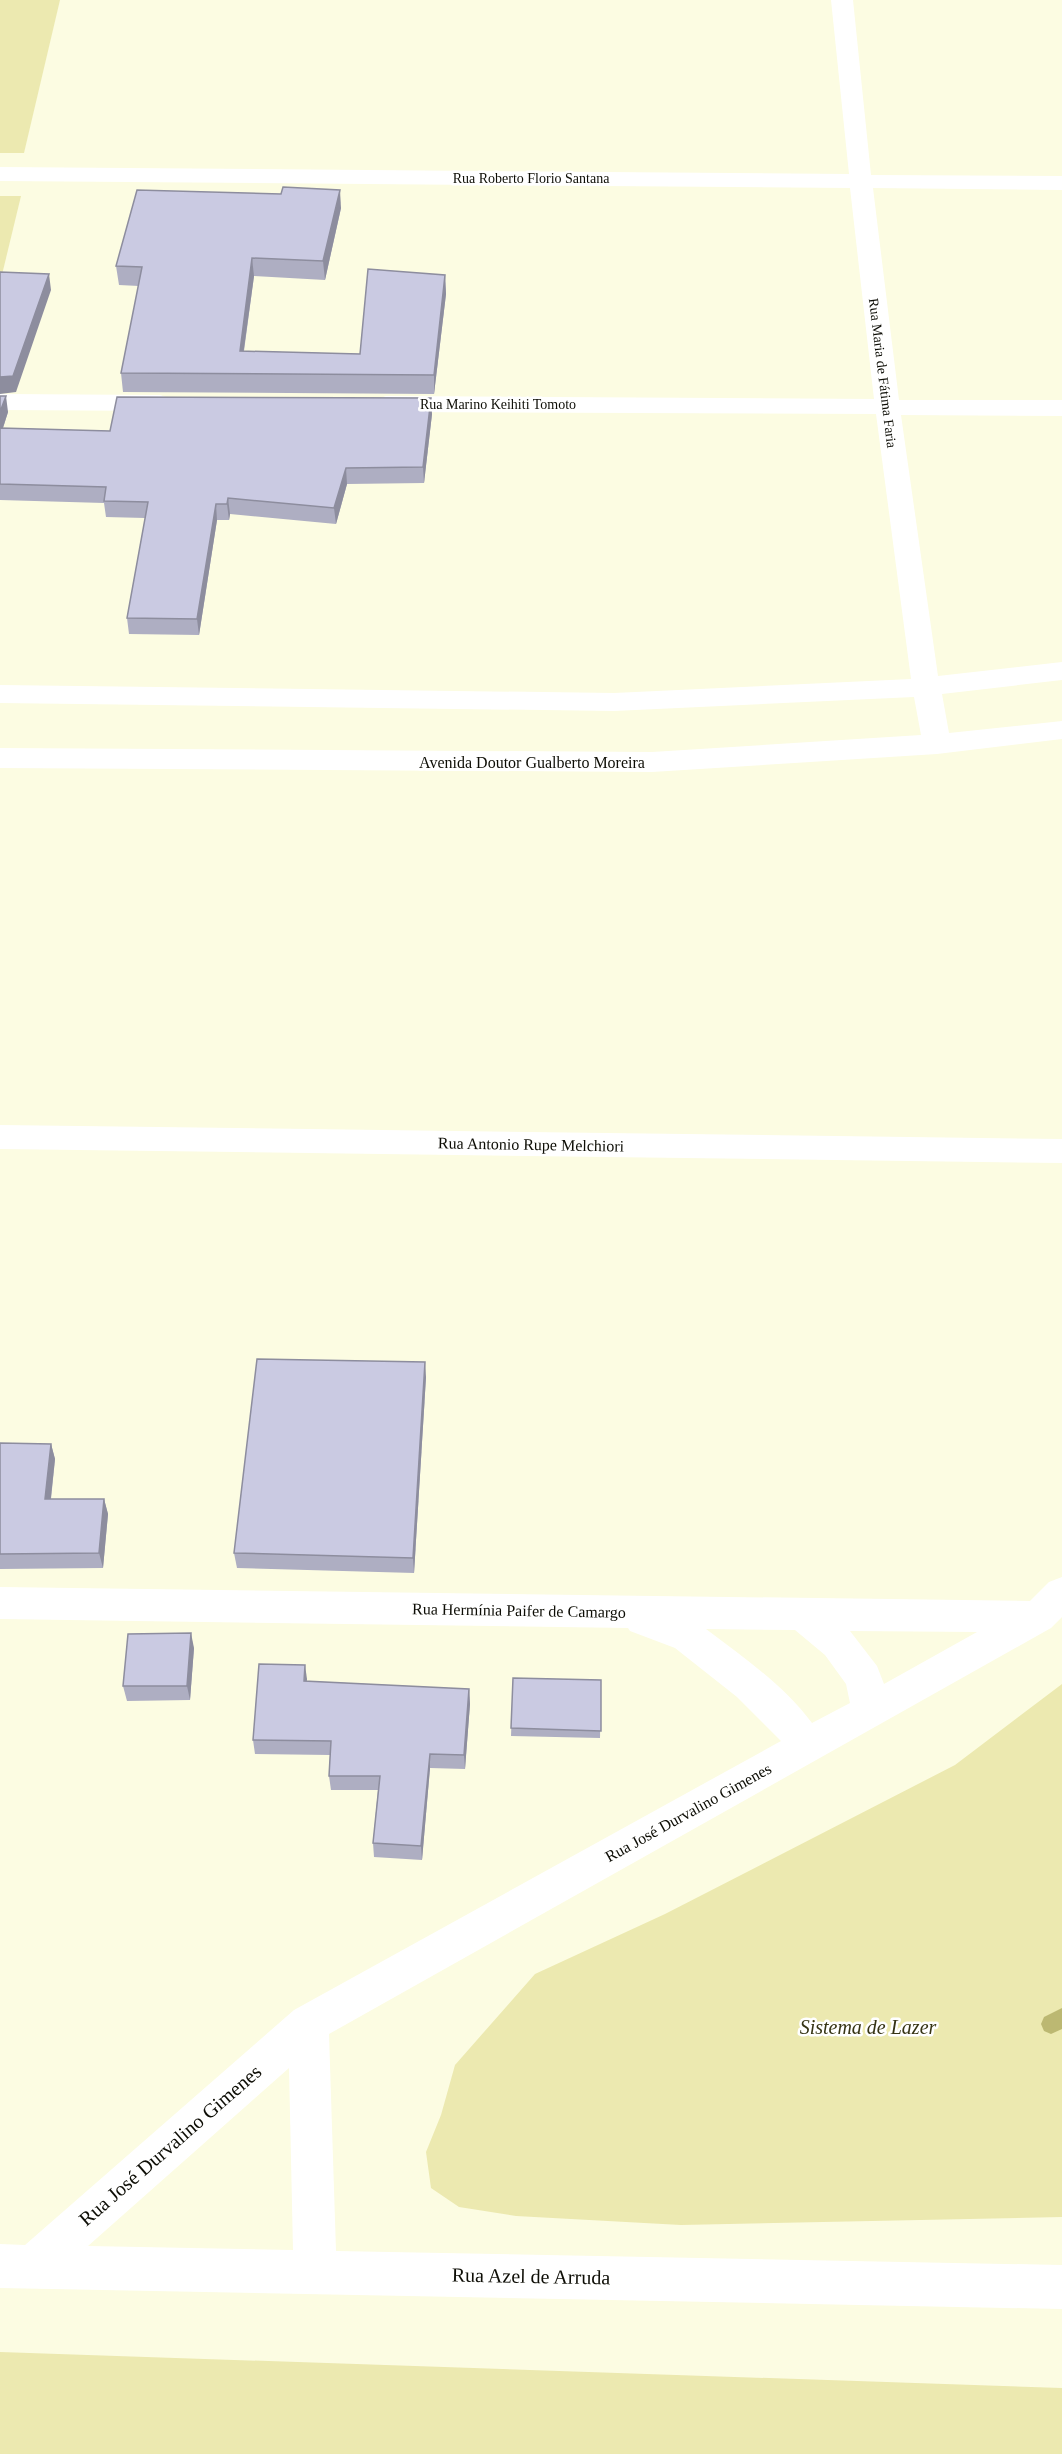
<svg xmlns="http://www.w3.org/2000/svg" width="1062" height="2454" font-family="'Times New Roman',serif">
	<style>
		.green { fill: #ece9b0 }
		.lines { fill: none; stroke-linecap: round; stroke-linejoin: round }
		.stream { fill: #bcb872; fill-rule: evenodd }
		.minor { fill: #fff; fill-rule: evenodd }
		.wall { fill: #aeaec2 }
		.shaded-wall { fill: #8d8d9e }
		.building { fill: #cacae2; stroke: #8d8d9e; stroke-width: 1.5 }
		.labels { text-anchor: middle; stroke-width: 5; stroke-linejoin: round; paint-order: stroke }
		.far-street-label { font-size: 14px; fill: #0d0d05; stroke: #fff }
		.street-label { font-size: 16px; fill: #0d0d05; stroke: #fff }
		.near-park-label { font-size: 20px; font-style: italic; fill: #363414; stroke: #fff }
		.near-street-label { font-size: 20px; fill: #0d0d05; stroke: #fff }
	</style>
	<rect width="100%" height="100%" fill="#fcfce2"/>
	<g class="green">
		<path d="M 0,0 L 60,0 L 24,153 L 0,153 Z"/>
		<path d="M 0,196 L 21,196 L 0,283 Z"/>
		<path d="M 1062,1684 L 1062,2217 L 681,2225 L 516,2216 L 459,2207 L 431,2188 L 426,2152 L 441,2115 L 455,2065 L 535,1974 L 665,1914 L 955,1765 Z"/>
		<path d="M 0,2352 L 1062,2388 L 1062,2454 L 0,2454 Z"/>
	</g>
	<g class="lines">
		<path class="stream" d="M 1062,2008 L 1062,2029 L 1051,2034 L 1044,2031 L 1041,2024 L 1044,2017 Z"/>
		<g class="minor">
			<path d="M 831,0 L 853,0 L 871,175 L 1062,176 L 1062,190 L 873,188 L 899,400 L 1062,400 L 1062,416 L 901,415 L 938,676 L 1062,662 L 1062,680 L 942,694 L 949,733 L 1062,721 L 1062,739 L 937,754 L 652,772 L 0,768 L 0,748 L 652,752 L 921,735 L 914,697 L 614,711 L 0,703 L 0,685 L 614,693 L 911,679 L 876,414 L 386,412 L 377,409 L 373,404 L 377,399 L 386,396 L 874,399 L 850,188 L 0,181 L 0,167 L 849,174 Z"/>
			<path d="M 0,394 L 160,395 L 169,398 L 173,403 L 169,408 L 160,411 L 0,410 Z"/>
			<path d="M 0,1125 L 1062,1139 L 1062,1163 L 0,1149 Z"/>
			<path d="M 1062,1577 L 1062,1617 L 1051,1628 L 329,2034 L 336,2251 L 1062,2265 L 1062,2309 L 0,2288 L 0,2244 L 25,2245 L 294,2010 L 781,1741 L 737,1697 L 675,1648 L 630,1631 L 628,1628 L 0,1619 L 0,1587 L 1030,1601 L 1049,1582 ZM 706,1629 L 795,1630 L 825,1655 L 846,1684 L 850,1703 L 812,1723 C 784,1685 744,1658 706,1629 ZM 850,1631 L 977,1632 L 884,1684 L 877,1666 ZM 289,2068 L 293,2250 L 88,2246 Z"/>
		</g>
	</g>
	<g class="wall">
		<path d="M 281,194 L 341,208 L 325,280 L 254,276 L 244,351 L 360,354 L 445,275 L 446,294 L 434,394 L 123,392 L 121,373 L 139,286 L 119,285 L 116,266 Z"/>
		<path d="M 0,396 L 8,412 L 3,428 L 110,431 L 432,414 L 424,483 L 347,484 L 336,524 L 230,514 L 229,520 L 217,520 L 199,635 L 129,634 L 127,618 L 145,518 L 106,517 L 104,503 L 0,500 Z"/>
		<path d="M 426,1377 L 414,1573 L 237,1568 L 234,1553 Z"/>
		<path d="M 0,1443 L 51,1444 L 55,1459 L 51,1499 L 104,1499 L 108,1514 L 103,1568 L 0,1569 Z"/>
		<path d="M 194,1648 L 190,1700 L 127,1701 L 123,1686 Z"/>
		<path d="M 513,1678 L 601,1680 L 600,1738 L 511,1736 Z"/>
		<path d="M 307,1681 L 469,1689 L 470,1704 L 465,1769 L 430,1768 L 422,1860 L 374,1857 L 373,1843 L 378,1790 L 331,1790 L 329,1776 L 330,1755 L 255,1754 L 253,1740 Z"/>
	</g>
	<g class="shaded-wall">
		<path d="M 340,190 L 341,208 L 325,280 L 323,261 Z"/>
		<path d="M 252,258 L 254,276 L 241,370 L 240,351 Z"/>
		<path d="M 49,274 L 51,290 L 16,392 L 0,394 L 0,377 Z"/>
		<path d="M 445,275 L 446,294 L 434,394 L 434,375 Z"/>
		<path d="M 6,396 L 8,412 L 0,437 L 0,412 Z"/>
		<path d="M 431,398 L 432,414 L 424,483 L 423,467 Z"/>
		<path d="M 346,468 L 347,484 L 336,524 L 334,508 Z"/>
		<path d="M 228,498 L 230,514 L 229,520 L 227,504 Z"/>
		<path d="M 216,504 L 217,520 L 199,635 L 197,619 Z"/>
		<path d="M 425,1362 L 426,1377 L 414,1573 L 413,1558 Z"/>
		<path d="M 51,1444 L 55,1459 L 49,1515 L 45,1499 Z"/>
		<path d="M 104,1499 L 108,1514 L 103,1568 L 99,1553 Z"/>
		<path d="M 191,1633 L 194,1648 L 190,1700 L 187,1686 Z"/>
		<path d="M 305,1665 L 307,1679 L 306,1695 L 304,1681 Z"/>
		<path d="M 469,1689 L 470,1704 L 465,1769 L 464,1755 Z"/>
		<path d="M 430,1754 L 430,1768 L 422,1860 L 421,1846 Z"/>
	</g>
	<g class="building">
		<path d="M 283,187 L 340,190 L 323,261 L 252,258 L 240,351 L 360,354 L 368,269 L 445,275 L 434,375 L 121,373 L 142,267 L 116,266 L 137,190 L 281,194 Z"/>
		<path d="M 0,272 L 49,274 L 13,376 L 0,377 Z"/>
		<path d="M 0,396 L 6,396 L 0,412 Z"/>
		<path d="M 117,397 L 431,398 L 423,467 L 346,468 L 334,508 L 228,498 L 227,504 L 216,504 L 197,619 L 127,618 L 148,502 L 104,501 L 106,487 L 0,484 L 0,428 L 110,431 Z"/>
		<path d="M 257,1359 L 425,1362 L 413,1558 L 234,1553 Z"/>
		<path d="M 0,1443 L 51,1444 L 45,1499 L 104,1499 L 99,1553 L 0,1554 Z"/>
		<path d="M 191,1633 L 187,1686 L 123,1686 L 128,1634 Z"/>
		<path d="M 259,1664 L 305,1665 L 304,1681 L 469,1689 L 464,1755 L 430,1754 L 421,1846 L 373,1843 L 380,1776 L 329,1776 L 331,1741 L 253,1740 Z"/>
		<path d="M 513,1678 L 601,1680 L 601,1731 L 511,1728 Z"/>
	</g>
	<g class="labels">
		<g class="far-street-label">
			<text x="531" y="183">Rua Roberto Florio Santana</text>
			<text transform="translate(883 373) rotate(83)" y="5">Rua Maria de Fátima Faria</text>
			<text x="498" y="409">Rua Marino Keihiti Tomoto</text>
		</g>
		<g class="street-label">
			<text x="532" y="768">Avenida Doutor Gualberto Moreira</text>
			<text transform="translate(531 1144) rotate(1)" y="6">Rua Antonio Rupe Melchiori</text>
			<text transform="translate(519 1610) rotate(1)" y="6">Rua Hermínia Paifer de Camargo</text>
			<text transform="translate(688 1812) rotate(-29)" y="6">Rua José Durvalino Gimenes</text>
		</g>
		<g class="near-park-label">
			<text x="868" y="2034">Sistema de Lazer</text>
		</g>
		<g class="near-street-label">
			<text transform="translate(170 2145) rotate(-41)" y="7">Rua José Durvalino Gimenes</text>
			<text transform="translate(531 2276) rotate(1)" y="7">Rua Azel de Arruda</text>
		</g>
	</g>
</svg>
